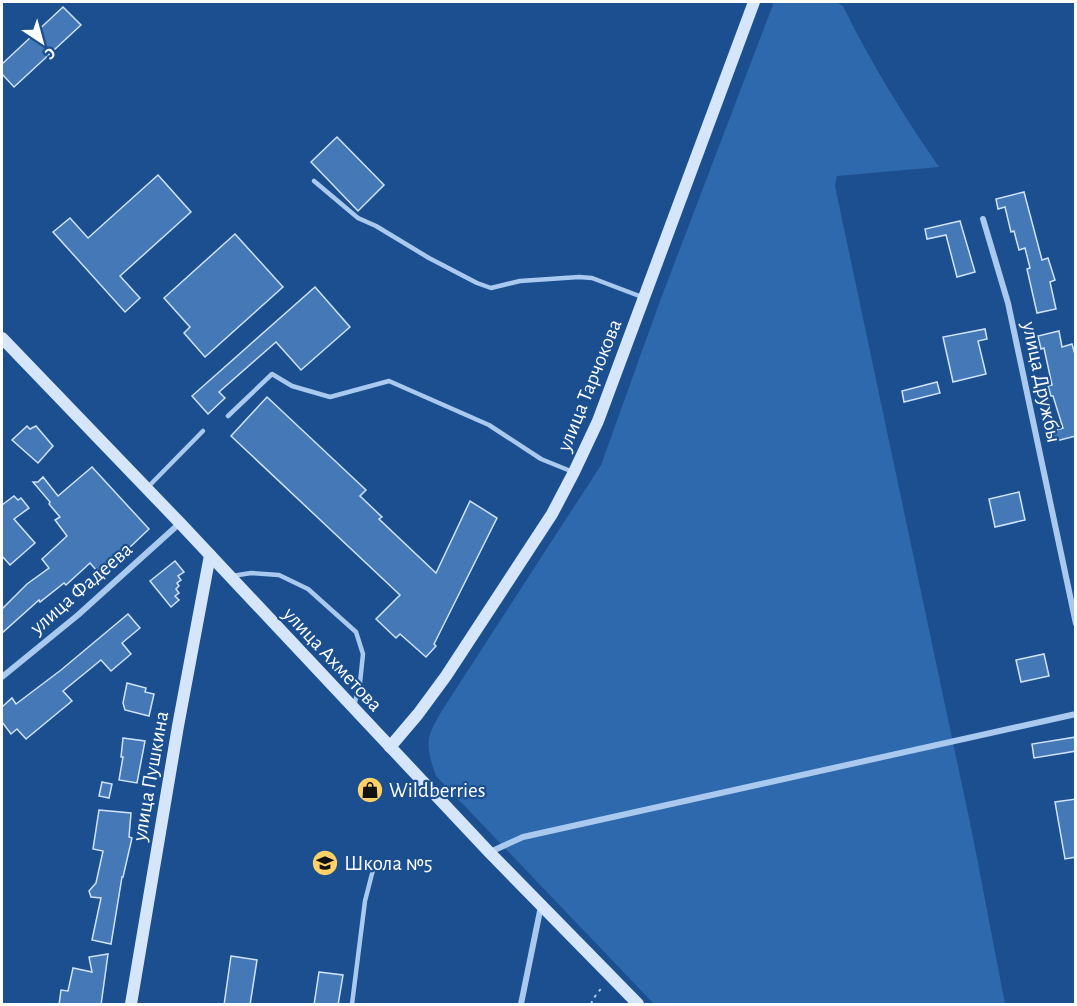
<svg xmlns="http://www.w3.org/2000/svg" width="1077" height="1006" font-family="'Alegreya Sans',sans-serif">
	<style>
		.green { fill: #2e69ad }
		.building { fill: #4478b7; stroke: #cfe3fa; stroke-width: 1.5 }
		.lines { fill: none; stroke-linecap: round; stroke-linejoin: round }
		.path { stroke: #a9c9ee; stroke-width: 2; stroke-dasharray: 3 4.5; stroke-linecap: butt }
		.lane { stroke: #a9c9ee; stroke-width: 4.5 }
		.street { stroke: #a9c9ee; stroke-width: 6 }
		.secondary { stroke: #d6e6fa; stroke-width: 12 }
		.labels { text-anchor: middle; stroke-width: 4.5; stroke-linejoin: round; paint-order: stroke }
		.street-label { font-size: 21px; fill: #fff; stroke: #1b4f8f }
		.poi-label { font-size: 21px; fill: #fff; stroke: #1b4f8f; text-anchor: start }
	</style>
	<rect width="100%" height="100%" fill="#1b4f8f"/>
	<path class="green" d="M 774,2 L 836,2 L 843,6 C 871,63 903,115 939,167 L 837,176 L 835,186 L 973,837 L 1005,1004 L 654,1004 L 436,776 C 425,744 425,738 443,709 L 601,465 L 660,301 Z"/>
	<g class="building">
		<path d="M 63,7 L 81,25 L 14,87 L 2,74 L 2,64 Z"/>
		<path d="M 337,137 L 384,185 L 358,211 L 311,162 Z"/>
		<path d="M 158,175 L 191,212 L 120,276 L 140,298 L 125,312 L 53,232 L 70,218 L 88,238 Z"/>
		<path d="M 1024,192 L 1042,260 L 1048,258 L 1055,280 L 1050,282 L 1056,309 L 1037,313 L 1027,269 L 1030,268 L 1025,248 L 1019,250 L 1014,231 L 1011,232 L 1005,207 L 998,209 L 996,199 Z"/>
		<path d="M 960,221 L 975,272 L 957,277 L 946,235 L 927,239 L 925,229 Z"/>
		<path d="M 235,234 L 283,287 L 205,357 L 184,333 L 190,327 L 164,298 Z"/>
		<path d="M 315,287 L 350,327 L 301,370 L 276,342 L 219,392 L 225,398 L 208,414 L 192,396 Z"/>
		<path d="M 985,329 L 987,339 L 978,341 L 986,374 L 953,382 L 943,337 Z"/>
		<path d="M 1059,331 L 1062,347 L 1072,344 L 1076,358 L 1076,436 L 1052,442 L 1050,432 L 1063,428 L 1053,396 L 1051,396 L 1048,386 L 1052,385 L 1044,348 L 1041,349 L 1038,336 Z"/>
		<path d="M 937,382 L 940,393 L 904,402 L 902,391 Z"/>
		<path d="M 267,397 L 366,490 L 360,496 L 382,517 L 379,519 L 436,573 L 470,501 L 497,518 L 434,644 L 436,646 L 426,657 L 400,634 L 396,638 L 376,619 L 400,595 L 231,436 Z"/>
		<path d="M 27,426 L 30,429 L 36,426 L 53,446 L 38,463 L 12,440 Z"/>
		<path d="M 92,467 L 149,529 L 128,549 L 126,547 L 97,571 L 90,563 L 66,585 L 64,583 L 40,602 L 39,600 L 2,633 L 2,609 L 27,584 L 49,568 L 42,559 L 67,536 L 55,520 L 60,517 L 49,504 L 50,502 L 33,482 L 38,482 L 43,477 L 58,496 Z"/>
		<path d="M 1019,492 L 1025,520 L 995,527 L 989,499 Z"/>
		<path d="M 14,496 L 18,500 L 21,498 L 29,508 L 14,519 L 35,543 L 10,565 L 2,556 L 2,505 Z"/>
		<path d="M 175,561 L 184,572 L 178,576 L 181,580 L 177,583 L 179,586 L 176,589 L 179,593 L 175,596 L 179,600 L 171,607 L 150,581 Z"/>
		<path d="M 128,614 L 140,628 L 122,643 L 131,654 L 111,671 L 101,660 L 63,691 L 72,701 L 26,739 L 17,729 L 11,734 L 2,722 L 2,707 L 12,698 L 16,704 L 61,670 Z"/>
		<path d="M 1044,654 L 1049,676 L 1021,682 L 1016,660 Z"/>
		<path d="M 127,683 L 146,688 L 145,692 L 154,694 L 149,716 L 125,710 L 123,703 Z"/>
		<path d="M 1076,737 L 1076,751 L 1034,758 L 1032,744 Z"/>
		<path d="M 123,738 L 145,741 L 137,783 L 119,780 L 123,757 L 121,757 Z"/>
		<path d="M 370,781 L 380,792 L 371,800 L 360,789 Z"/>
		<path d="M 102,782 L 112,784 L 109,798 L 99,796 Z"/>
		<path d="M 1076,799 L 1076,857 L 1065,859 L 1055,802 Z"/>
		<path d="M 99,810 L 131,813 L 129,837 L 132,838 L 123,877 L 122,877 L 111,944 L 92,940 L 101,898 L 91,897 L 89,891 L 96,883 L 103,851 L 93,849 Z"/>
		<path d="M 108,954 L 101,1005 L 59,1005 L 61,990 L 68,991 L 73,968 L 92,972 L 89,957 Z"/>
		<path d="M 231,956 L 257,960 L 250,1005 L 224,1005 Z"/>
		<path d="M 319,972 L 343,975 L 338,1005 L 314,1005 Z"/>
	</g>
	<g class="lines">
		<path class="path" d="M 591,1004 L 593,999 L 603,986"/>
		<g class="lane">
			<path d="M 314,181 L 358,218 L 376,226 L 429,258 L 477,283 L 491,288 L 520,281 L 579,277 L 592,278 L 642,297"/>
			<path d="M 228,416 L 272,374 L 292,386 L 330,397 L 389,381 L 489,425 L 541,459 L 573,472"/>
			<path d="M 148,487 L 203,431"/>
			<path d="M 232,576 L 251,573 L 279,575 L 308,589 L 356,632 L 363,654 L 360,683 L 354,706"/>
			<path d="M 352,1004 L 365,901 L 375,862"/>
		</g>
		<g class="street">
			<path d="M 983,219 L 1008,303 L 1076,624"/>
			<path d="M 2,677 L 78,615 L 180,523"/>
			<path d="M 490,852 L 523,837 L 1076,714"/>
			<path d="M 521,1004 L 541,906"/>
		</g>
		<g class="secondary">
			<path d="M 2,338 L 180,523 L 489,852 L 638,1004"/>
			<path d="M 390,747 L 418,714 L 446,676 L 552,514 L 574,472 L 598,421 L 754,2"/>
			<path d="M 131,1004 L 178,726 L 210,555"/>
		</g>
	</g>
	<defs>
		<g id="shop-disc" transform="scale(1.35)"><circle r="9.5" fill="#ffd166" stroke="#1b4f8f"/><path d="M-5-2.5h2.3a2.7 3.5 0 0 1 5.4 0H5L5.5 6h-11ZM-1.5-2.5h3a1.5 2.3 0 0 0-3 0Z" fill="#111"/></g>
		<g id="school-disc" transform="scale(1.35)"><circle r="9.5" fill="#ffd166" stroke="#1b4f8f"/><path d="M0-5L7-2L0 1L-7-2ZM-4 1L0 2.5L4 1V4Q0 6-4 4Z" fill="#111"/></g>
	</defs>
	<g fill-rule="evenodd">
		<use href="#shop-disc" x="370" y="790"/>
		<use href="#school-disc" x="325" y="863"/>
	</g>
	<g class="labels">
		<g class="street-label">
			<text transform="translate(1042 382) rotate(78)" y="7">улица Дружбы</text>
			<text transform="translate(589 385) rotate(-68)" y="7">улица Тарчокова</text>
			<text transform="translate(81 588) rotate(-41)" y="7">улица Фадеева</text>
			<text transform="translate(333 659) rotate(47)" y="7">улица Ахметова</text>
			<text transform="translate(150 776) rotate(-80)" y="7">улица Пушкина</text>
		</g>
		<g class="poi-label">
			<text x="389" y="797">Wildberries</text>
			<text x="344" y="870">Школа №5</text>
		</g>
	</g>
	<rect width="1077" height="1006" fill="none" stroke="#ffffff" stroke-width="6"/>
	<g transform="translate(42 42) rotate(144)" stroke="#1b4f8f" stroke-width="4.5" paint-order="stroke">
	<path d="M0-4.5L10 22L0 15L-10 22Z" fill="#ffffff"/>
	<text y="-9" font-size="16" font-weight="bold" text-anchor="middle" fill="#ffffff">С</text>
	</g>
</svg>
